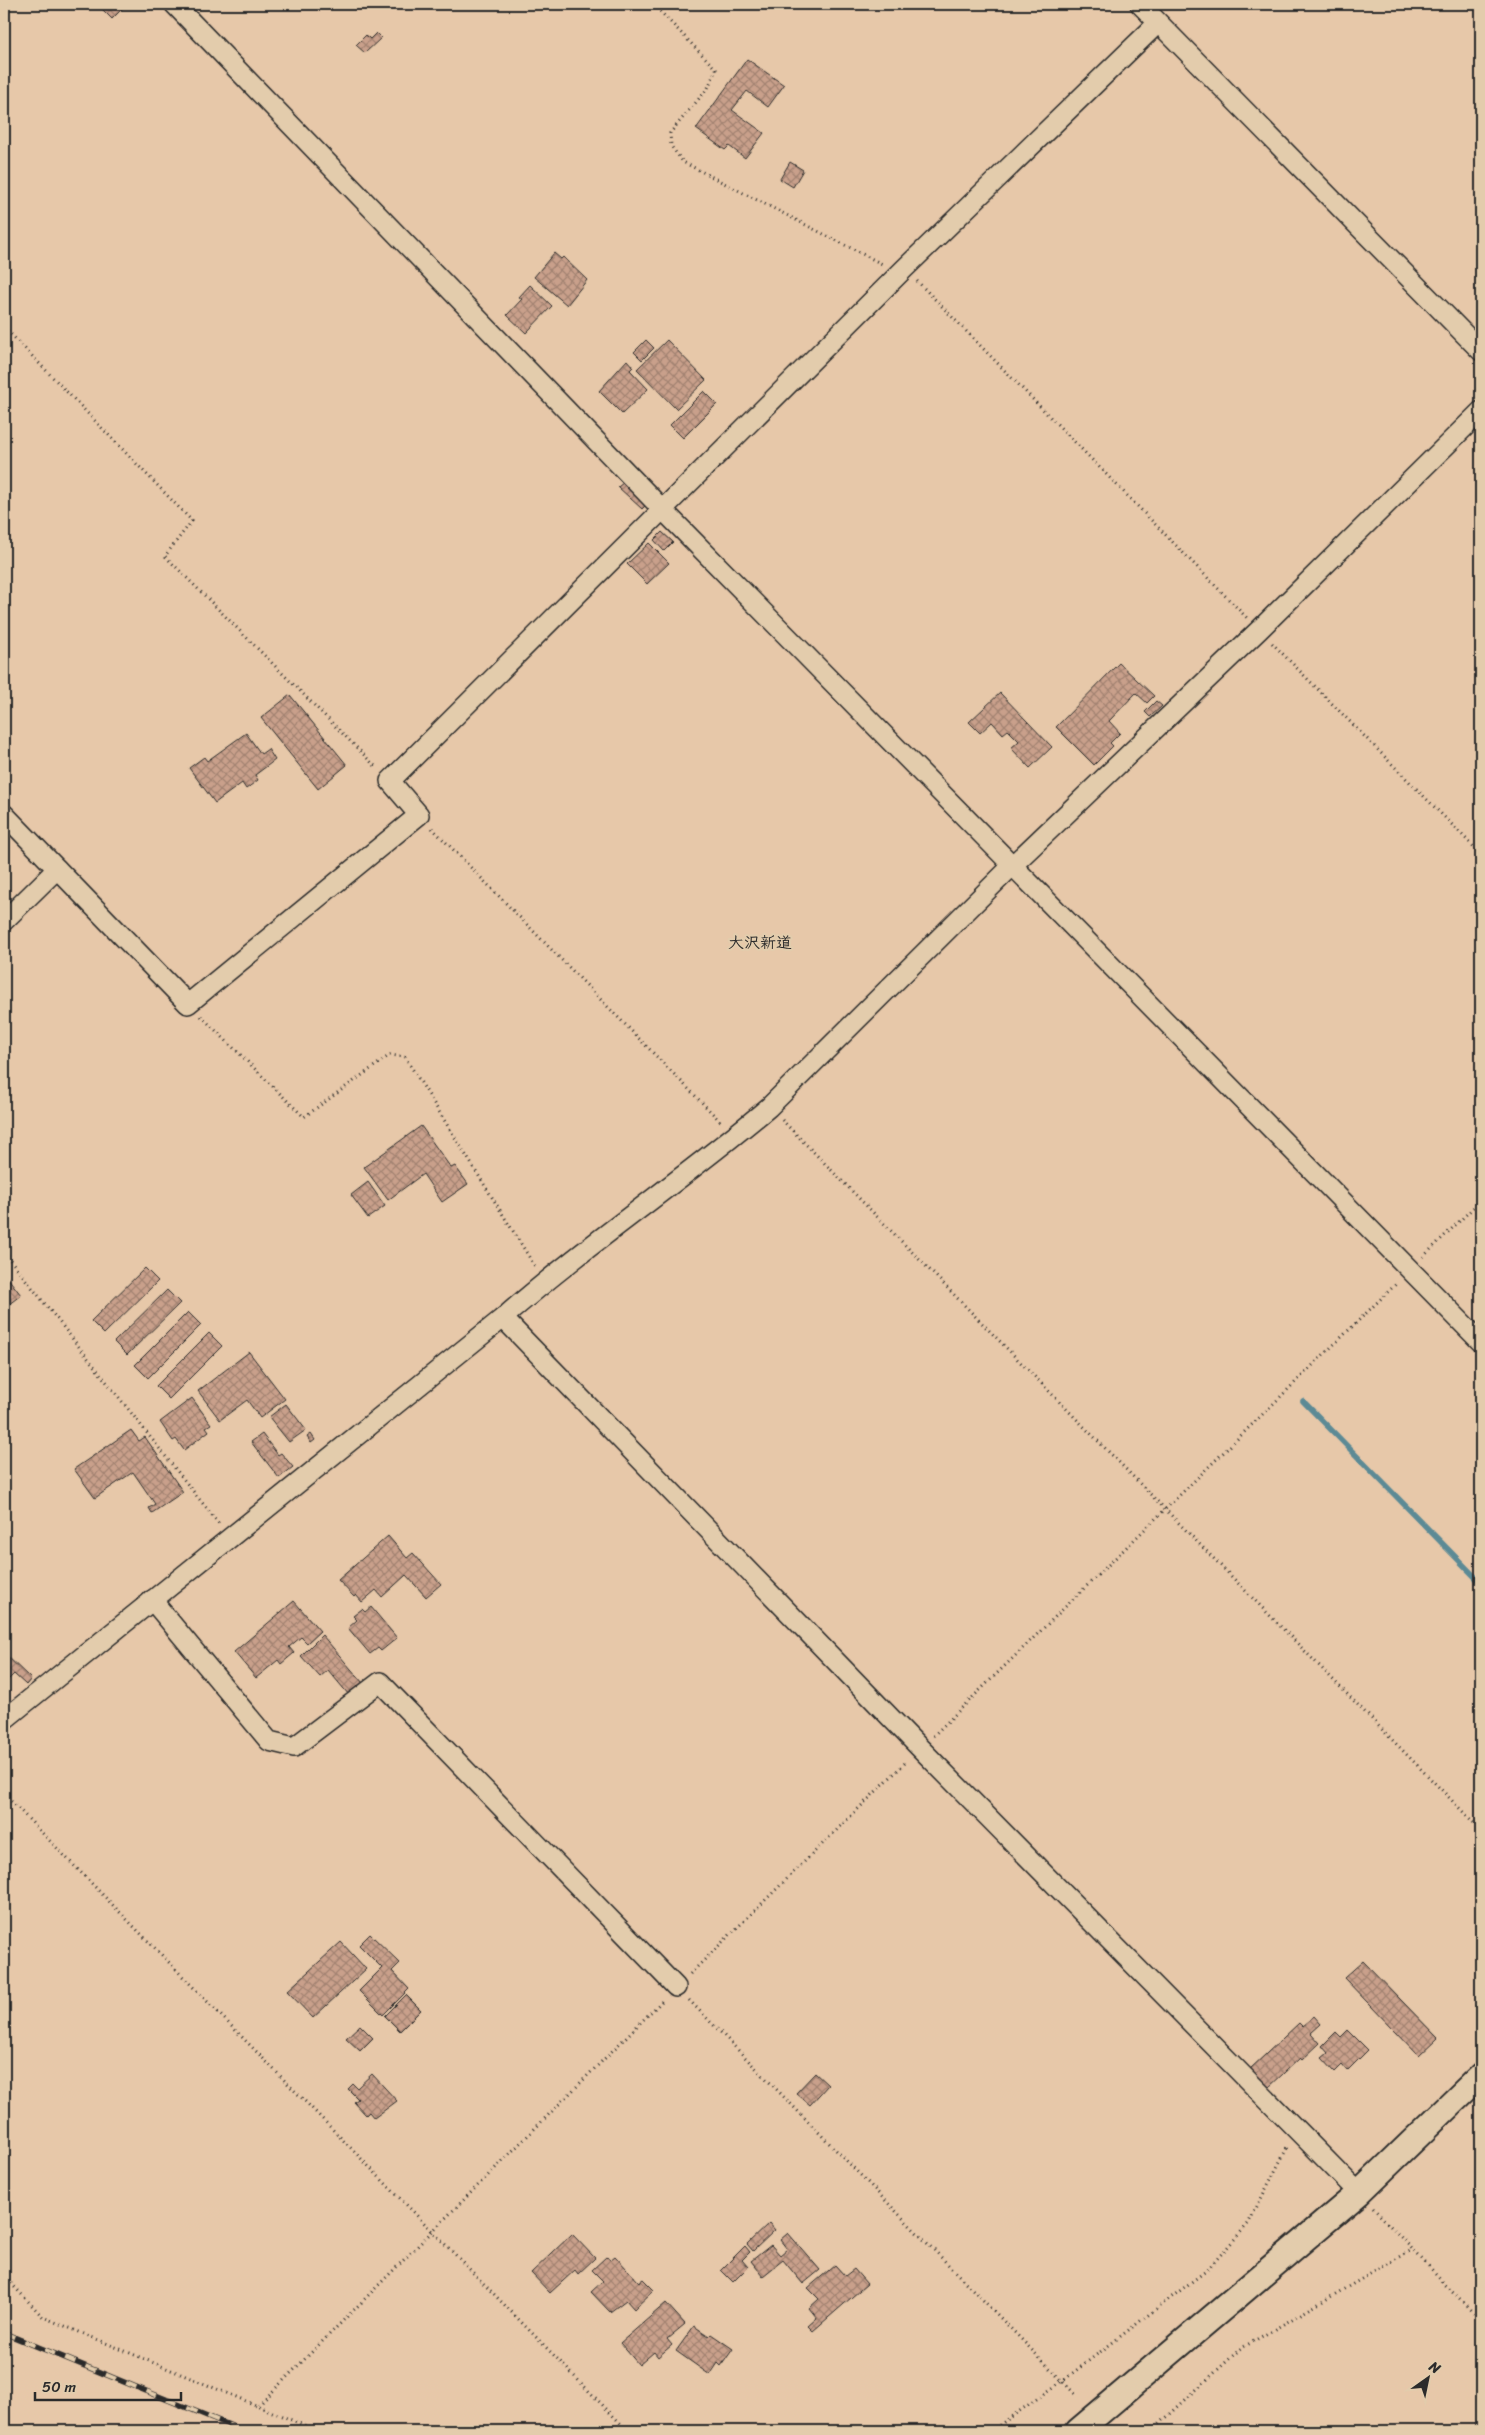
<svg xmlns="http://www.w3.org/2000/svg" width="1485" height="2435" font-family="Sriracha,'Klee One',sans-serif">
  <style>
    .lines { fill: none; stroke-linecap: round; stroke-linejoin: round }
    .stream { stroke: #5c8a95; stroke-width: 5.5 }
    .building { fill: url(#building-cross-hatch); stroke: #2b2b2b }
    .minor-casing { stroke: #2b2b2b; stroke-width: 22 }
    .tertiary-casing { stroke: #2b2b2b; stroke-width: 28 }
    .path { stroke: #2b2b2b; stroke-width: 3; stroke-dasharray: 1 4; stroke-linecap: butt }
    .minor { stroke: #e3ccac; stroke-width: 19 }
    .tertiary { stroke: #e3ccac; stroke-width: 24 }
    .rail-casing { stroke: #2b2b2b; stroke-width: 5.5 }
    .rail { stroke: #e3ccac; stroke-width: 4; stroke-dasharray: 11; stroke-linecap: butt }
    .labels { text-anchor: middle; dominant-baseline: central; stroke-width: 4.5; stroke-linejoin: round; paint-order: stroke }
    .quarter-label { font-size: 16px; font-weight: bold; fill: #2b2b2b; stroke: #e3ccac }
  </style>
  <defs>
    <pattern id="building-cross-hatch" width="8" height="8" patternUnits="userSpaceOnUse" patternTransform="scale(1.25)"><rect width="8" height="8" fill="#c9a08b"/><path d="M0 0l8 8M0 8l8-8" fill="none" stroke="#a38372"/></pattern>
  </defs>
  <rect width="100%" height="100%" fill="#e7c8a9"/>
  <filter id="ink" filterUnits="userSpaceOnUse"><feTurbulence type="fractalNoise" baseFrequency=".02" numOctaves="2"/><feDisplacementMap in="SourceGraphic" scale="10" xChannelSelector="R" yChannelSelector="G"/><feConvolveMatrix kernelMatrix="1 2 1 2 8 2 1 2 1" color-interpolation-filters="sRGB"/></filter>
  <g filter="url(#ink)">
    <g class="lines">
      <polyline class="stream" points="1303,1401 1481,1583"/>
    </g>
    <g class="building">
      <polygon points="97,4 127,4 112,19"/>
      <polygon points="921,4 934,4 928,10"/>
      <polygon points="376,33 381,38 365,53 356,45 366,35 370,39"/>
      <polygon points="747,59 784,85 768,107 747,91 732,110 764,133 745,158 729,146 725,150 696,129"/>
      <polygon points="790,162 803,170 793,187 780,179"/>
      <polygon points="554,253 561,259 563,257 587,280 567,305 534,277"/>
      <polygon points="530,285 552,306 526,333 507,315 522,299 519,297"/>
      <polygon points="646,340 654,348 642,360 634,352"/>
      <polygon points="667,340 706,380 676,409 637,369"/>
      <polygon points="627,360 633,367 630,370 648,389 622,414 599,391"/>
      <polygon points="704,391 717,404 683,438 670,425"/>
      <polygon points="624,482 646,505 642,509 618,487"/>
      <polygon points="662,532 673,542 664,551 654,540"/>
      <polygon points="649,543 669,563 647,584 627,564"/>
      <polygon points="1119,663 1154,696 1147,703 1136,693 1109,721 1120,733 1110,743 1113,746 1094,765 1056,727"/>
      <polygon points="1000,693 1052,747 1030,768 1011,748 1019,741 1008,730 1003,734 992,722 980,733 969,722"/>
      <polygon points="290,695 347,765 318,789 261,718"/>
      <polygon points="1156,701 1162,706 1150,717 1145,712"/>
      <polygon points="246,733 261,754 268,749 275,760 255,775 258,780 246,789 242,783 215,803 189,768 204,757 207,761"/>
      <polygon points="421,1126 451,1168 455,1166 468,1184 442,1202 423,1174 388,1200 364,1167"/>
      <polygon points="368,1182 385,1206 368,1218 351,1195"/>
      <polygon points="145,1268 158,1281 104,1334 91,1321"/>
      <polygon points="4,1273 21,1295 8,1305 4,1300"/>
      <polygon points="167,1290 180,1303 127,1355 114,1342"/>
      <polygon points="188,1312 201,1325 148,1378 135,1365"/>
      <polygon points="209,1333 222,1346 169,1399 156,1386"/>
      <polygon points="249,1352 285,1399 260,1418 247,1400 220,1420 198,1391"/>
      <polygon points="192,1398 211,1424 206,1427 209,1431 184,1450 176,1439 173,1441 160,1422"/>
      <polygon points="286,1404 306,1430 289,1442 269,1417"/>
      <polygon points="131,1430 139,1441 145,1437 183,1492 152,1513 149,1508 155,1504 133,1472 95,1498 74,1469"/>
      <polygon points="262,1434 278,1455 281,1453 293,1467 279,1478 251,1442"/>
      <polygon points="311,1434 315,1440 311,1443 307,1437"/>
      <polygon points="388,1536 407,1558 413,1553 441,1584 426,1597 406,1575 382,1597 376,1590 362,1602 356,1595 354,1597 338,1580"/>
      <polygon points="294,1601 320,1631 307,1643 301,1637 289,1647 294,1653 281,1664 278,1660 256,1678 234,1652"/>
      <polygon points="371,1607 397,1638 381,1651 378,1648 370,1654 348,1628 357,1620 353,1616 362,1609 365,1612"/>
      <polygon points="322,1635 363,1683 349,1695 328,1670 320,1677 301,1656"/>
      <polygon points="4,1653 31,1679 26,1685 14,1674 4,1684"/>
      <polygon points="370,1934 400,1963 392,1971 409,1989 383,2015 359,1991 382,1968 359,1945"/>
      <polygon points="341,1942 366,1969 313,2018 287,1991"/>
      <polygon points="1363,1961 1438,2038 1419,2056 1344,1978"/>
      <polygon points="406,1995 421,2010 400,2031 385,2016"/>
      <polygon points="1314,2016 1321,2024 1311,2033 1320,2043 1302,2060 1300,2058 1268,2088 1250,2069 1299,2023 1302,2026"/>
      <polygon points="360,2025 373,2038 360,2051 346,2038"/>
      <polygon points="1348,2030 1368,2050 1347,2071 1342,2065 1335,2072 1322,2058 1328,2053 1322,2046 1336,2032 1341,2037"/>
      <polygon points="815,2073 828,2085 810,2105 796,2093"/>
      <polygon points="372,2074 397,2101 374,2118 369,2112 366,2115 354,2102 358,2099 348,2089 353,2084 357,2088"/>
      <polygon points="769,2223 775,2230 753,2251 747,2244"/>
      <polygon points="788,2233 820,2270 803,2284 783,2260 763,2276 751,2261 771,2245 780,2255 787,2249 780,2240"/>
      <polygon points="572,2234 595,2258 578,2274 575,2270 550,2293 531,2273"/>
      <polygon points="745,2246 750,2252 742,2260 748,2267 733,2282 721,2270"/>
      <polygon points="607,2256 610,2260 615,2256 639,2282 643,2279 654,2290 634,2309 626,2300 610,2312 591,2292 603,2281 592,2270"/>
      <polygon points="835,2265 845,2276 854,2269 867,2284 813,2331 808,2326 817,2318 809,2308 819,2299 808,2288"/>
      <polygon points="666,2303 685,2324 667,2339 672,2345 658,2357 654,2352 639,2365 620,2343"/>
      <polygon points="694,2326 709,2336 711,2334 733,2349 721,2366 718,2363 710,2375 676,2351"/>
    </g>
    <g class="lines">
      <defs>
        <g id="minor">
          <polyline points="174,4 663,510 1481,1342"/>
          <polyline points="1140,4 1481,351"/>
          <polyline points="4,814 188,1004 419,815 390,781 904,269 1158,23"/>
          <polyline points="4,921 57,869"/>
          <polyline points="503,1318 920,1748 1359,2193"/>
          <polyline points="152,1600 269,1741 294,1747 380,1682 676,1987"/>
          <path d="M4,1720L503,1318C588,1243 683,1180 769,1107L1014,864L1259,630L1481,411"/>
        </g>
        <polyline id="tertiary" points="1078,2431 1359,2193 1481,2075"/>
      </defs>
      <use href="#minor" class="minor-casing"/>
      <use href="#tertiary" class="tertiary-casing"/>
      <g class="path">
        <polyline points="653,4 716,69 708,88 670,133 671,146 683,162 884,265"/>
        <polyline points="917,281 1247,618"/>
        <polyline points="4,327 192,521 165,556 377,768"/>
        <polyline points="1272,643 1481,854"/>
        <polyline points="432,828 722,1123"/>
        <polyline points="201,1016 304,1117 390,1055 405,1057 536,1268"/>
        <polyline points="782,1120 1481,1830"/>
        <polyline points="4,1252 219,1524"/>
        <polyline points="1423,1257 1481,1200"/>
        <polyline points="933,1736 1397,1283"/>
        <polyline points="4,1794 628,2431"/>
        <polyline points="690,1974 907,1761"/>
        <polyline points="689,2000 1075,2394"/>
        <polyline points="1373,2208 1481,2321"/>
        <polyline points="4,2276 43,2317 258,2406 664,1999"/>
        <polyline points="258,2406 318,2431"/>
        <polyline points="991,2431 1061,2382 1207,2270 1248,2224 1288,2146"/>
        <polyline points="1152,2431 1240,2349 1412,2250"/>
      </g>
      <use href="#minor" class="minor"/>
      <use href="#tertiary" class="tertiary"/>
      <defs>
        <polyline id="rail" points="4,2333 244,2431"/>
      </defs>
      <use href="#rail" class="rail-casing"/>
      <use href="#rail" class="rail"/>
    </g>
  </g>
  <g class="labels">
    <g class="quarter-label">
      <text x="760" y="942">大沢新道</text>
    </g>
  </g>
  <rect width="1485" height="2435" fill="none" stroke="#e3ccac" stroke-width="20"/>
  <rect x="10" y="10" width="1465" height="2415" fill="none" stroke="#2b2b2b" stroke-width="2" filter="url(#ink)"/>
  <g transform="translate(1428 2378) rotate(33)" stroke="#e3ccac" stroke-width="4" paint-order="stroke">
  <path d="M0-4L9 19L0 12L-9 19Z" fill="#2b2b2b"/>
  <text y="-8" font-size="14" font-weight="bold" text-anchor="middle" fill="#2b2b2b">N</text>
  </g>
  <path d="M35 2392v8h146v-8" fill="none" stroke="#2b2b2b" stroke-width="2.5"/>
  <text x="42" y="2392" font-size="15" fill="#2b2b2b" stroke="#e3ccac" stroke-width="4" paint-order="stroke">50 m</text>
</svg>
